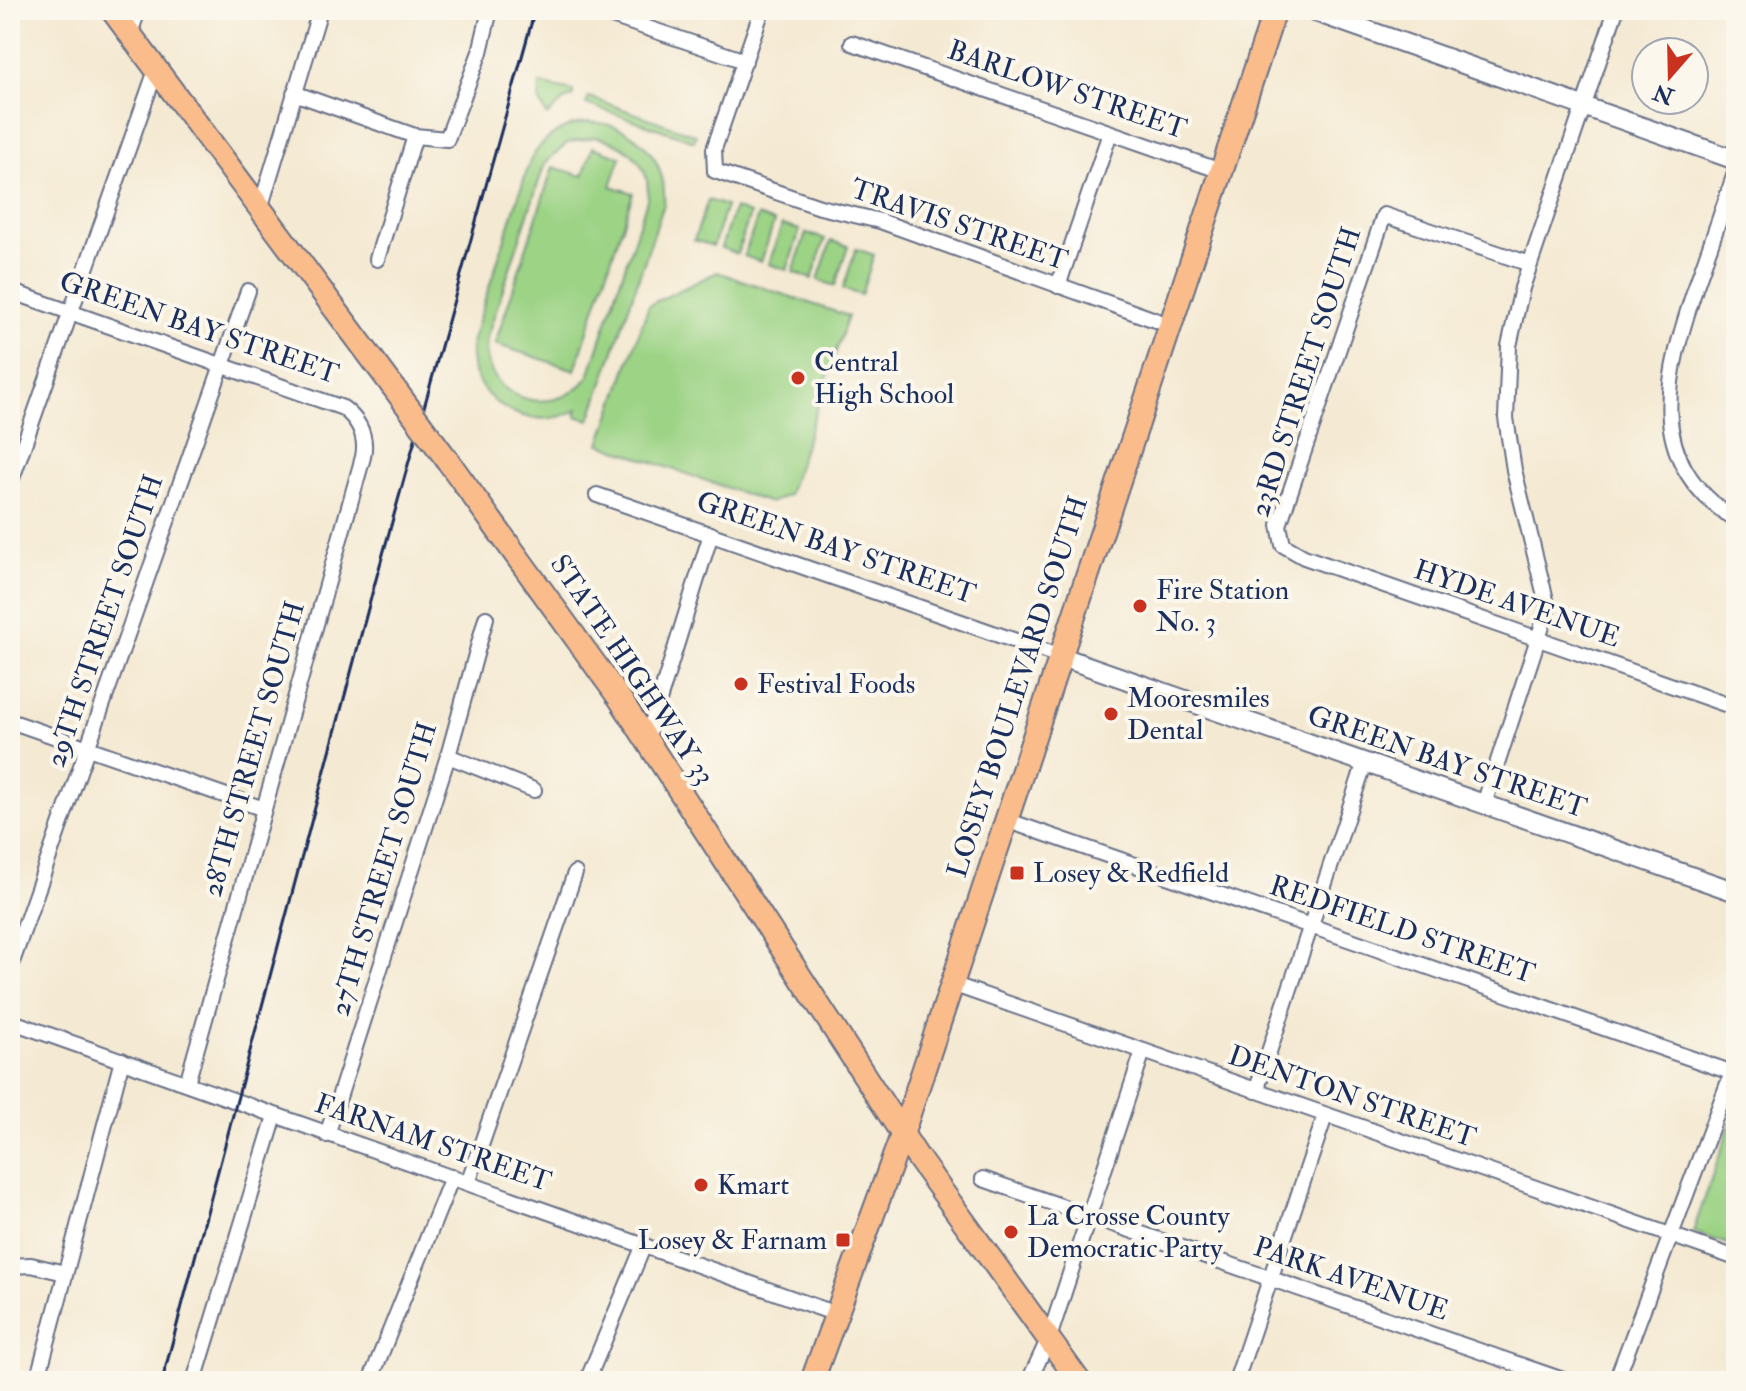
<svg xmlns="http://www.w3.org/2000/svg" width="1746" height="1391" font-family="'IM FELL Double Pica',serif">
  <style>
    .green { fill: #9cd385; stroke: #5c8172; stroke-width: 2; fill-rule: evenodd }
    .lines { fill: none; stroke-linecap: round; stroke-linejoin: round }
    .minor-casing { stroke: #677087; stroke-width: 18 }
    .tertiary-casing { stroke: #677087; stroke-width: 22 }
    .primary-casing { stroke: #677087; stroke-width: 26 }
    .minor { stroke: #fff; stroke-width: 14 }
    .tertiary { stroke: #fff; stroke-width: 18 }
    .primary { stroke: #fabc8b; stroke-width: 22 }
    .rail { stroke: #1b2f5e; stroke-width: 3 }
    .primary-bridge-casing { stroke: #677087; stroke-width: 26; stroke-linecap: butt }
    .primary-bridge { stroke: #fabc8b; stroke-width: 22 }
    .poi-dot { fill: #c8321e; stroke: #fbf7ec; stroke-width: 3 }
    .labels { text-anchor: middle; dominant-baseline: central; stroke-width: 8; stroke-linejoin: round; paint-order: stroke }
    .street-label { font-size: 28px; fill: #1b2f5e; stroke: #fbf7ec }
    .poi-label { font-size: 28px; fill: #1b2f5e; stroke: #fbf7ec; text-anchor: start }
  </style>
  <rect width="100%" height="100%" fill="#fbf7ec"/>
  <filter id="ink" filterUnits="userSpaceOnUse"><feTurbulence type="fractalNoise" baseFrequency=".0125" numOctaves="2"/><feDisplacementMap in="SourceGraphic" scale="16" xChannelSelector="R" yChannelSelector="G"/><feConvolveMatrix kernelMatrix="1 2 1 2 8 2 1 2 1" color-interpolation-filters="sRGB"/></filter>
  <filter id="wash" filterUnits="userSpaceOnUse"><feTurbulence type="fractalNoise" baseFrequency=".006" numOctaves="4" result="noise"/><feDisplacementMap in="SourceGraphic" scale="32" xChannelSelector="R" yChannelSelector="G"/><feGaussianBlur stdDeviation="1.8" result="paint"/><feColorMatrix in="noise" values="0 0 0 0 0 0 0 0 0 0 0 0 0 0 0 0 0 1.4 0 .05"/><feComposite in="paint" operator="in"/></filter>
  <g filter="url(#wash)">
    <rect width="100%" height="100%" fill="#f4e9d2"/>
    <g class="green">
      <polygon points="540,84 573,91 573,97 566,99 547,116 539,100"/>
      <polygon points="589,97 696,135 694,141 586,104"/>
      <path d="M589,122C636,124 667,158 664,204L590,420L576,416L578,409C530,438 461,398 472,340L530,161C543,137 562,125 589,122ZM595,137C627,142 653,166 647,200L589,376C553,425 473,396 488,334L545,163L567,143Z"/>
      <polygon points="593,147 621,157 611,186 633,193 575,370 495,344 553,167 583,176"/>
      <polygon points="708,200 726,206 713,246 694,240"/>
      <polygon points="734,208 750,214 737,254 721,248"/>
      <polygon points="758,216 774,222 761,262 744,256"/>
      <polygon points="782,225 800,230 787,270 769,264"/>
      <polygon points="806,233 825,239 812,279 793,272"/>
      <polygon points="831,241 848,246 835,286 818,280"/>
      <polygon points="856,249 874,255 861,295 843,289"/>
      <polygon points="717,272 848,316 788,495 770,503 600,444 649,305"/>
      <polygon points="1736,1108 1736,1247 1693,1232"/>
    </g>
  </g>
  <g filter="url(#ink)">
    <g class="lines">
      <defs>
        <g id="minor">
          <polyline points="594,10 745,61"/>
          <polyline points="762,10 714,149 715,171 820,207 880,221 1169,325"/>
          <polyline points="130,34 138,10"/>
          <polyline points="852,43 1221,171"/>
          <polyline points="294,93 415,136 447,139 480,52 490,10"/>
          <path d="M1736,170C1723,209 1710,247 1696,286C1667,374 1641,460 1736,520"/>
          <polyline points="260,209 320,10"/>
          <polyline points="377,259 415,136"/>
          <polyline points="1530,264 1384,215 1279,525 1283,545 1304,557 1736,708"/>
          <polyline points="1058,286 1110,133"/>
          <path d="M10,291L343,408C360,421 367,437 363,457L187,1083"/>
          <polyline points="10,484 156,70"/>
          <polyline points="597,495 1059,656"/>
          <polyline points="10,721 264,809"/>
          <polyline points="647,739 711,534"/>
          <polyline points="448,756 534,790"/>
          <polyline points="1484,804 1548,608 1514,470 1506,418 1509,346 1522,288 1616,10"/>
          <polyline points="1006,820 1736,1074"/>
          <polyline points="10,968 248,291"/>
          <polyline points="952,984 1736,1258"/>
          <polyline points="10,1021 839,1315"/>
          <polyline points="1256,1091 1365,762"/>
          <polyline points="327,1135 448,756 486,618"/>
          <polyline points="983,1179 1566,1381"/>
          <polyline points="468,1183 575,873"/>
          <polyline points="10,1266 31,1265 65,1273"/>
          <polyline points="37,1381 122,1060"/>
          <polyline points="194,1381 275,1116"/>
          <polyline points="370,1381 452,1177"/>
          <polyline points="587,1381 644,1245"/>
          <polyline points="1029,1381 1049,1338 1143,1051"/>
          <polyline points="1236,1381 1325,1116"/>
          <polyline points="1616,1381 1736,1062"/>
        </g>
        <g id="tertiary">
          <polyline points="1310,10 1736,160"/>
          <polyline points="1059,656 1736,892"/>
        </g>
        <g id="primary">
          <polyline points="112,10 391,384"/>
          <polyline points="448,461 620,699 918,1158 1079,1381"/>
          <polyline points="812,1381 902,1135 1275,10"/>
        </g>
      </defs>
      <use href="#minor" class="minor-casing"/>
      <use href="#tertiary" class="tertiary-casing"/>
      <use href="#primary" class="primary-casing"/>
      <use href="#minor" class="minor"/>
      <use href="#tertiary" class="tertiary"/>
      <use href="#primary" class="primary"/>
      <polyline class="rail" points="162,1381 373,590 535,10"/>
      <defs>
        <polyline id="primary-bridge" points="391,384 448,461"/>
      </defs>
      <use href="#primary-bridge" class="primary-bridge-casing"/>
      <use href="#primary-bridge" class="primary-bridge"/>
    </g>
  </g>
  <g class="poi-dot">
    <circle cx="798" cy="378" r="8"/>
    <circle cx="1140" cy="606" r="8"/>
    <circle cx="741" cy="684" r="8"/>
    <circle cx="1111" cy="714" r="8"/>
    <rect x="1009" y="865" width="16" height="16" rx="4"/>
    <circle cx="701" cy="1185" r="8"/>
    <circle cx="1011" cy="1232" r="8"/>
    <rect x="835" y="1232" width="16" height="16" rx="4"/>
  </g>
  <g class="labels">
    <g class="street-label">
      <text transform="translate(1067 90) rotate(19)">BARLOW STREET</text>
      <text transform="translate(959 225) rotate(19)">TRAVIS STREET</text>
      <text transform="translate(199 328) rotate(19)">GREEN BAY STREET</text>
      <text transform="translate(1306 372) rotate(-72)">23RD STREET SOUTH</text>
      <text transform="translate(836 548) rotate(19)">GREEN BAY STREET</text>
      <text transform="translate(1517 604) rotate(19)">HYDE AVENUE</text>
      <text transform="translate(105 621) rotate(-71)">29TH STREET SOUTH</text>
      <text transform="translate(632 670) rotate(56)">STATE HIGHWAY 33</text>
      <text transform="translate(1018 687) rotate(-72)">LOSEY BOULEVARD SOUTH</text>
      <text transform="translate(254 749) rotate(-74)">28TH STREET SOUTH</text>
      <text transform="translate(1447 762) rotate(19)">GREEN BAY STREET</text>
      <text transform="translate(384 869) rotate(-73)">27TH STREET SOUTH</text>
      <text transform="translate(1402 930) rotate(19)">REDFIELD STREET</text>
      <text transform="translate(1352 1097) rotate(19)">DENTON STREET</text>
      <text transform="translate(433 1143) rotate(19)">FARNAM STREET</text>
      <text transform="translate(1351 1279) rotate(19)">PARK AVENUE</text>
    </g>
    <g class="poi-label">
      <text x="814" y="362">Central<tspan x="814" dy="32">High School</tspan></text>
      <text x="1156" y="590">Fire Station<tspan x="1156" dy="32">No. 3</tspan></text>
      <text x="757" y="684">Festival Foods</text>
      <text x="1127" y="698">Mooresmiles<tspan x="1127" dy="32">Dental</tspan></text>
      <text x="1033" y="873">Losey &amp; Redfield</text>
      <text x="717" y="1185">Kmart</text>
      <text x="1027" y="1216">La Crosse County<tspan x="1027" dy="32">Democratic Party</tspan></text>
      <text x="827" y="1240" text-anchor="end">Losey &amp; Farnam</text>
    </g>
  </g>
  <rect width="1746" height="1391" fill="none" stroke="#fbf7ec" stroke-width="40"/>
  <g transform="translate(1670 76) rotate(200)"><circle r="38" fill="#fbf7ec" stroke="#a1a7b3" stroke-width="2"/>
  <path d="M0-6L14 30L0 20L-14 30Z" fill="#c8321e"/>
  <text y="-12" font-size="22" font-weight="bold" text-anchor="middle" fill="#1b2f5e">N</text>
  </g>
</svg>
